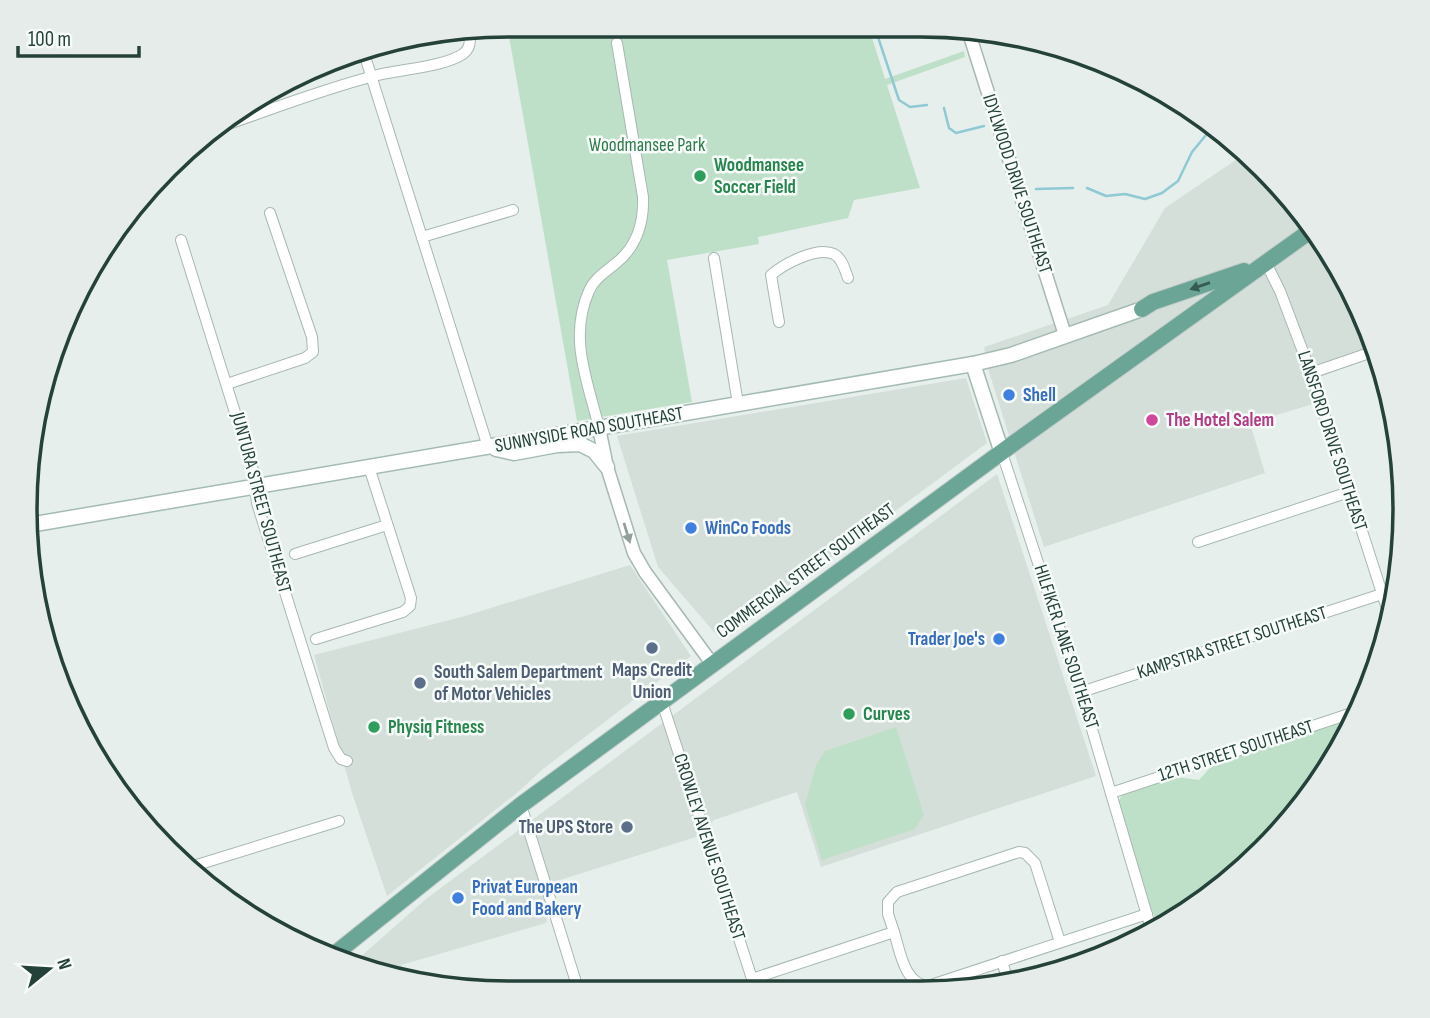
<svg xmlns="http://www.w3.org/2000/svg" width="1430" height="1018" font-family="'Sofia Sans Condensed',sans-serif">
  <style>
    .built { fill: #d4dfda }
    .green { fill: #bfe0c8 }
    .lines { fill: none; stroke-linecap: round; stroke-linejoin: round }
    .stream { stroke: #8ec9d4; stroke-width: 2.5 }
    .minor-casing { stroke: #a8b8b2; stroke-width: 12 }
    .tertiary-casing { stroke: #a8b8b2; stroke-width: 15 }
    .secondary-casing { stroke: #a4bbb3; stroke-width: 17 }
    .primary-casing { stroke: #c2cac8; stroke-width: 18 }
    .minor { stroke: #fff; stroke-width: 10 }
    .tertiary { stroke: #fff; stroke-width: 12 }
    .secondary { stroke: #fff; stroke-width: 14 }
    .primary { stroke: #6aa596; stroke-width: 16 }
    .oneway { fill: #365b51 }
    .oneway2 { fill: #92a09c }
    .leisure-dot { fill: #2e9e5b; stroke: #f7fbf9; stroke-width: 2.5 }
    .shop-dot { fill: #3f7fe0; stroke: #f7fbf9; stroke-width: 2.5 }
    .hotel-dot { fill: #d1479c; stroke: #f7fbf9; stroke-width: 2.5 }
    .service-dot { fill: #5c6f8a; stroke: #f7fbf9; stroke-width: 2.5 }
    .labels { text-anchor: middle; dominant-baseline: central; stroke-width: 5; stroke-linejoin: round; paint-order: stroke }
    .park-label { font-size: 19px; fill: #2d7a4b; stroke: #f7fbf9 }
    .leisure-label { font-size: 19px; font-weight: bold; fill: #27864d; stroke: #f7fbf9; text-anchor: start }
    .street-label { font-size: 19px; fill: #24423a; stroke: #f7fbf9 }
    .shop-label { font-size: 19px; font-weight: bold; fill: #366cbe; stroke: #f7fbf9; text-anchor: start }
    .hotel-label { font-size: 19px; font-weight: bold; fill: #b23c85; stroke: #f7fbf9; text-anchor: start }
    .service-label { font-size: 19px; font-weight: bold; fill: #4e5e75; stroke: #f7fbf9 }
    .rim { fill: none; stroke: #24423a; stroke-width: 3.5 }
  </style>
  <rect width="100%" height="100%" fill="#e6efeb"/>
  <g class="built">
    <polygon points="1243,155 1286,190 1341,267 1380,355 1320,377 1326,400 1250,423 1265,473 1044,547 989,372 984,347 1108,305 1165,208"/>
    <polygon points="966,378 987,443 721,640 658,567 617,436"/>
    <polygon points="997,474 1096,776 821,867 797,792 714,820 699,836 557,881 546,923 401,965 402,980 384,977 351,965 426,899"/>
    <polygon points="630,565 691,656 543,769 518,792 387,896 352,793 314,655 465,616"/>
  </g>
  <g class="green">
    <polygon points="507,25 870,31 885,79 964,51 965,57 887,85 920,188 854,200 848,218 758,237 759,244 667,260 692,402 577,421"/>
    <path d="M1363,704C1341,761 1287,832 1241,873C1218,893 1186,910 1160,927L1149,905L1118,802L1122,795L1177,777L1199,780L1228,748Z"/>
    <polygon points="896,727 924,815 915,829 822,860 805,805 816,765 825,751"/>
  </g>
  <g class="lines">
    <g class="stream">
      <polyline points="876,31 899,100 910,107 927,105"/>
      <polyline points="944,108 949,128 956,133 984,126"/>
      <polyline points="1087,188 1106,196 1125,194 1145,199 1162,193 1178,181 1192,152 1211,129"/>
      <polyline points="1036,189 1073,188"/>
    </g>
    <defs>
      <g id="minor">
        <polyline points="363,50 488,447"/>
        <path d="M214,129C267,111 320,90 374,76C399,69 441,68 463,54C471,48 471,39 468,30"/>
        <polyline points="422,237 513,210"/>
        <polyline points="181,240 253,470 257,503 334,748 341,759 347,761"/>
        <polyline points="714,258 738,404"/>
        <polyline points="1266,263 1280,291 1311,373 1391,621"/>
        <path d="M779,322L771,275C784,264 817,246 834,254C842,258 845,270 848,278"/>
        <polyline points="1311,373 1378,350"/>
        <polyline points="227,384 305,358 313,352 312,337 270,213"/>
        <path d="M599,428C588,382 568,338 589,291C594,279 605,272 615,264C636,248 644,223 643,197L617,43"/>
        <polyline points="1002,453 1086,709 1152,932"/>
        <polyline points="1198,542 1349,492"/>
        <polyline points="295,554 387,525"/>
        <polyline points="44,628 69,707"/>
        <polyline points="316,639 403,612 410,606 411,598 369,467"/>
        <polyline points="1081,692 1382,594"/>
        <polyline points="662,702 756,991"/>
        <polyline points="1111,793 1361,710"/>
        <polyline points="521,805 579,992"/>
        <polyline points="187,868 339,821"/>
        <polyline points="894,932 888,914 888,902 897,892 1019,852 1025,853 1035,863 1060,942"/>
        <polyline points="1002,961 1008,982"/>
        <path d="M752,979L894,932C900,951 904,984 928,986L1147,914"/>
      </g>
      <g id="tertiary">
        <polyline points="969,33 1065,335"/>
        <polyline points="599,428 607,467 634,553 645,572 713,665"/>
      </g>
      <g id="secondary">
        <polyline points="973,364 1002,453"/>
        <polyline points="496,449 514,453 557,445 580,444 594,451 607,467"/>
        <polyline points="29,525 973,364 1011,355 1142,309"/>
      </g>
      <g id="primary">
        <polyline points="1142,309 1153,302 1244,271"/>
        <polyline points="331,957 521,805 1010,446 1313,229"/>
      </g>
    </defs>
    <use href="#minor" class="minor-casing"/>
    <use href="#tertiary" class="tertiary-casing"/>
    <use href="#secondary" class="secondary-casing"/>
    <use href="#primary" class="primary-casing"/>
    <use href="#minor" class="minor"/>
    <use href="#tertiary" class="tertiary"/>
    <use href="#secondary" class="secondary"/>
    <use href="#primary" class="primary"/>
  </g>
  <defs><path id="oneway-solid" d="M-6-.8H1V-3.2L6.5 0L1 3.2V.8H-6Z" transform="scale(1.75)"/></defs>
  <use class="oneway" href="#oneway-solid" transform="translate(1200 286) rotate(161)"/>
  <use class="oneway2" href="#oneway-solid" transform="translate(627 533) rotate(73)"/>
  <g class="leisure-dot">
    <circle cx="700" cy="176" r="7"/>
    <circle cx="849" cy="714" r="7"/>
    <circle cx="374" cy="727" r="7"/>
  </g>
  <g class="shop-dot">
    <circle cx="1009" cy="395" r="7"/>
    <circle cx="691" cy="528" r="7"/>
    <circle cx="999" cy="639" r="7"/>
    <circle cx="458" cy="898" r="7"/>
  </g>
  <circle class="hotel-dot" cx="1152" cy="420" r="7"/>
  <g class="service-dot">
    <circle cx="652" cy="648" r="7"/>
    <circle cx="420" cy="683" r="7"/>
    <circle cx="627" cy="827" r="7"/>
  </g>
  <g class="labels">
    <g class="park-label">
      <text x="647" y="145">Woodmansee Park</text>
    </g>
    <g class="leisure-label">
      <text x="714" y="165">Woodmansee<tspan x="714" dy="22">Soccer Field</tspan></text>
      <text x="863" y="714">Curves</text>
      <text x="388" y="727">Physiq Fitness</text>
    </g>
    <g class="street-label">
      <text transform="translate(1017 184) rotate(72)">IDYLWOOD DRIVE SOUTHEAST</text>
      <text transform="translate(589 430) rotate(-10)">SUNNYSIDE ROAD SOUTHEAST</text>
      <text transform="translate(1332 441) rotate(72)">LANSFORD DRIVE SOUTHEAST</text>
      <text transform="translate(261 503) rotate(75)">JUNTURA STREET SOUTHEAST</text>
      <text transform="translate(806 571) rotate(-36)">COMMERCIAL STREET SOUTHEAST</text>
      <text transform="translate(1232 643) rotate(-18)">KAMPSTRA STREET SOUTHEAST</text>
      <text transform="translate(1066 647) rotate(72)">HILFIKER LANE SOUTHEAST</text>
      <text transform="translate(1236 751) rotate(-18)">12TH STREET SOUTHEAST</text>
      <text transform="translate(709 847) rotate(72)">CROWLEY AVENUE SOUTHEAST</text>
    </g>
    <g class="shop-label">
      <text x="1023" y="395">Shell</text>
      <text x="705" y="528">WinCo Foods</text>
      <text x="985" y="639" text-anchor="end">Trader Joe's</text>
      <text x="472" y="887">Privat European<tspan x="472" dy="22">Food and Bakery</tspan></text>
    </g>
    <g class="hotel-label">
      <text x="1166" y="420">The Hotel Salem</text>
    </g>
    <g class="service-label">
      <text x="652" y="670">Maps Credit<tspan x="652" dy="22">Union</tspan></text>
      <text x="434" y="672" text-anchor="start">South Salem Department<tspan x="434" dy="22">of Motor Vehicles</tspan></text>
      <text x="613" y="827" text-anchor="end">The UPS Store</text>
    </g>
  </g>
  <path d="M0 0H1430V1018H0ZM509 37H921A472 472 0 0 1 1393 509V509A472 472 0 0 1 921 981H509A472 472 0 0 1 37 509V509A472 472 0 0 1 509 37Z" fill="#e6ecea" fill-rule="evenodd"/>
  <path class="rim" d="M509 37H921A472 472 0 0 1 1393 509V509A472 472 0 0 1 921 981H509A472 472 0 0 1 37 509V509A472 472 0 0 1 509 37Z"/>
  <g transform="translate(49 969) rotate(72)" stroke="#f7fbf9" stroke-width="5" paint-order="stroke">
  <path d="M0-5L12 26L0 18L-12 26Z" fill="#24423a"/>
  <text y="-10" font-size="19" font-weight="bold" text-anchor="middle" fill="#24423a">N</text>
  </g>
  <path d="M18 46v10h121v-10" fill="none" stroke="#24423a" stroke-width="3.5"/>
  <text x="28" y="46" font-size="21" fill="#24423a" stroke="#f7fbf9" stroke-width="5" paint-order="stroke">100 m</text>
</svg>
